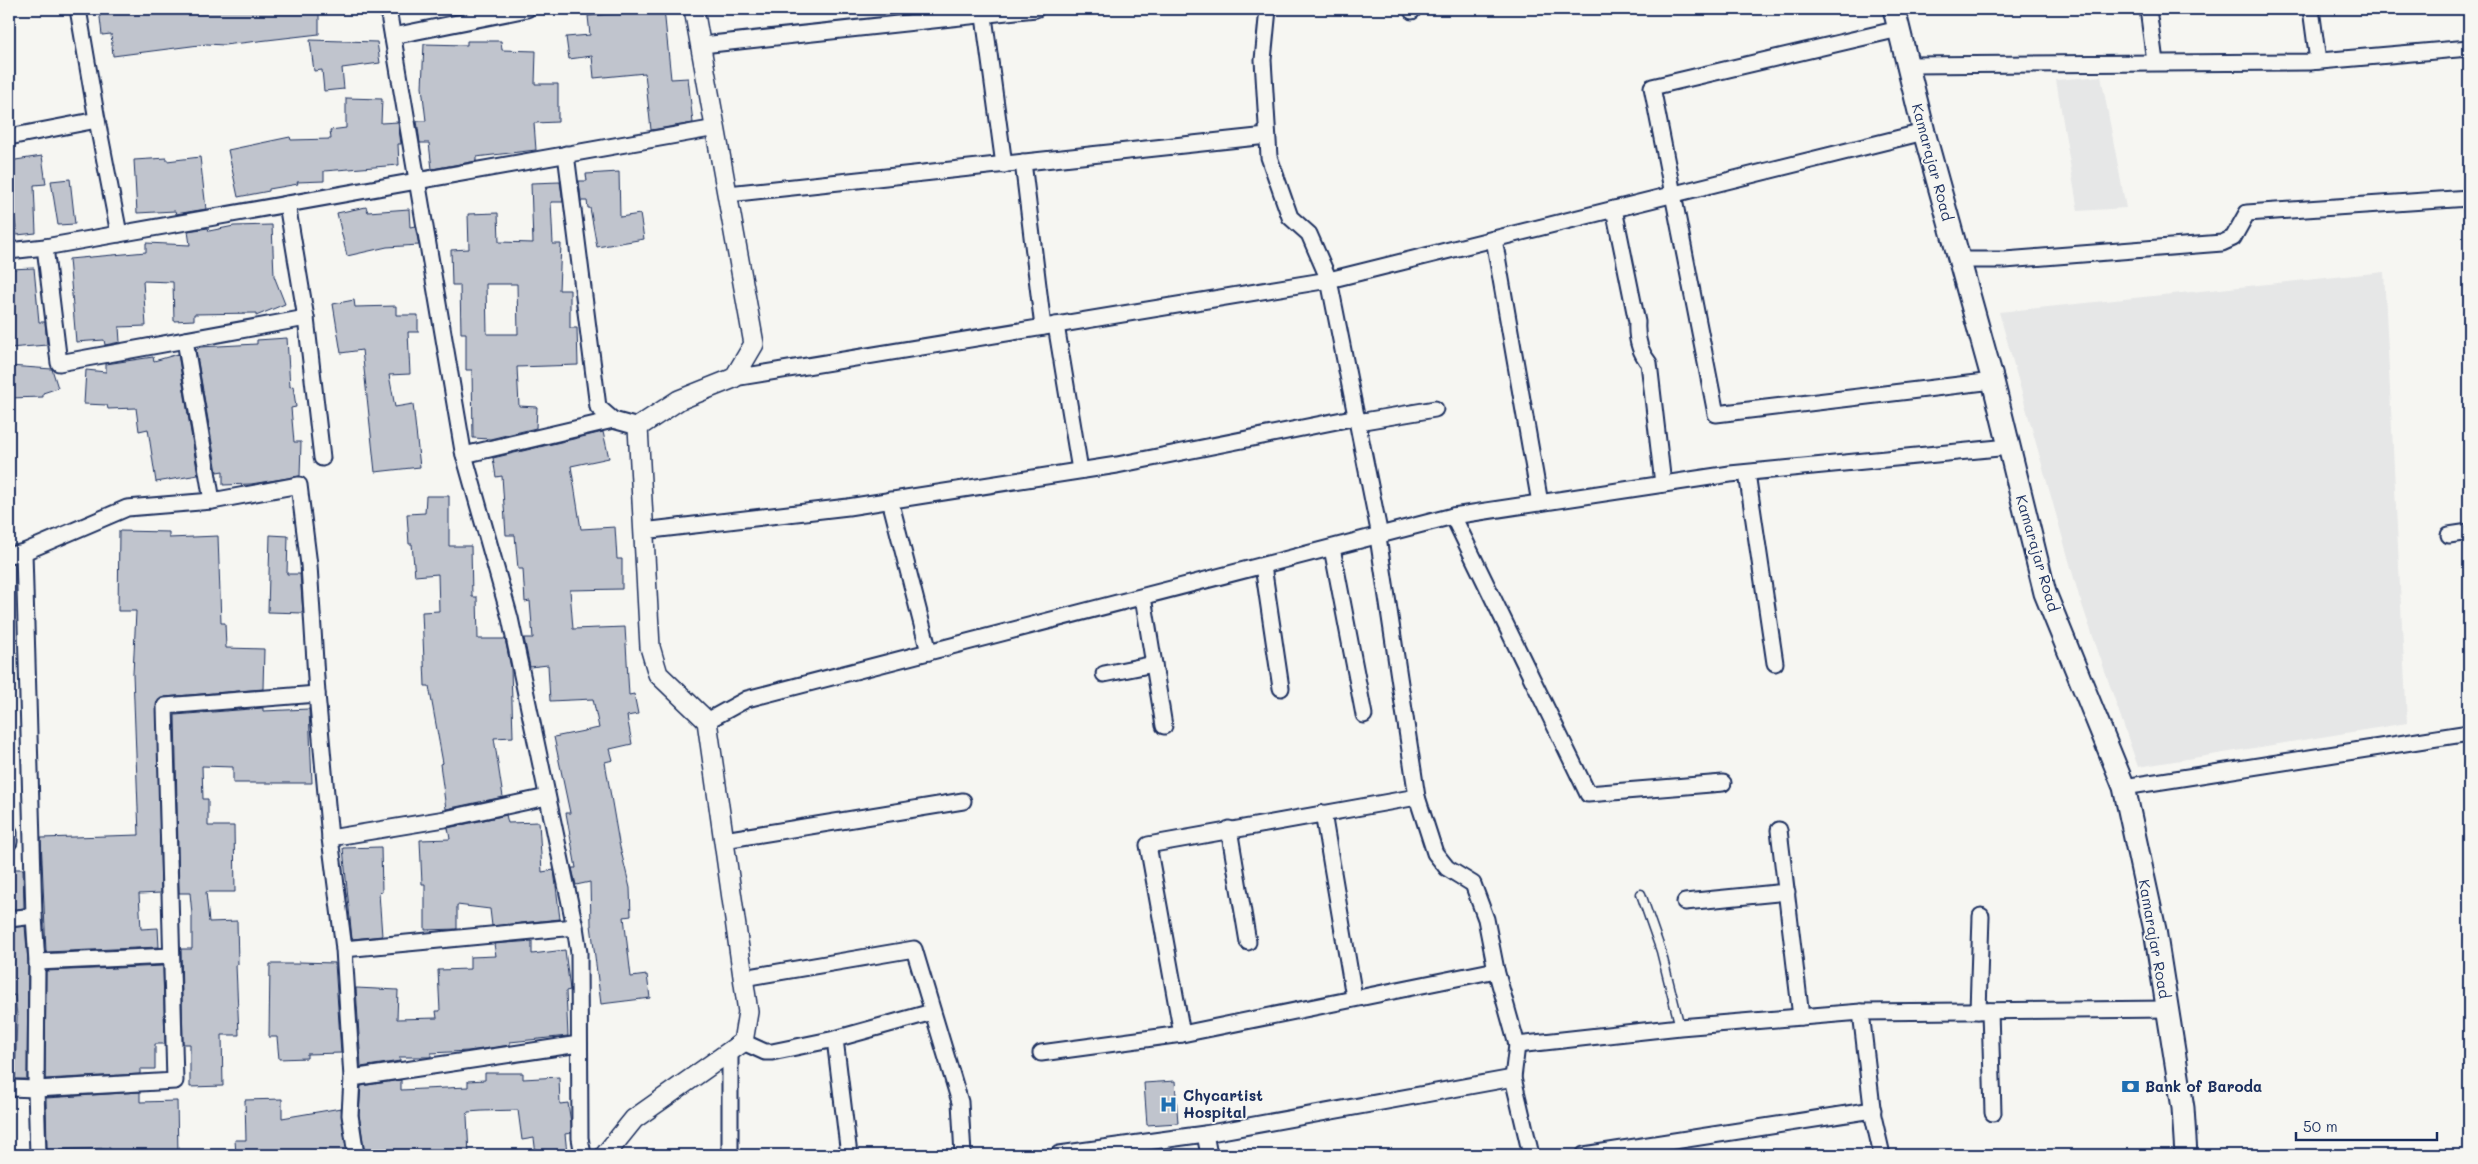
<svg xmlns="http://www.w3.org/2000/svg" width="2478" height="1164" font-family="Mali,sans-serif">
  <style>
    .built { fill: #e6e7e7 }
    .building { fill: #c0c4cd; stroke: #1b2f5e; fill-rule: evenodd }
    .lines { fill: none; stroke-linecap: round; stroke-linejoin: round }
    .service-casing { stroke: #1b2f5e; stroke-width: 11 }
    .minor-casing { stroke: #1b2f5e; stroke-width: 19 }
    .tertiary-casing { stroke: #1b2f5e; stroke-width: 22 }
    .secondary-casing { stroke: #1b2f5e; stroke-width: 25 }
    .service { stroke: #f6f6f2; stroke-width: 8 }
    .minor { stroke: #f6f6f2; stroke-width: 15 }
    .tertiary { stroke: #f6f6f2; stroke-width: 19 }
    .secondary { stroke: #f6f6f2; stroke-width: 21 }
    .labels { text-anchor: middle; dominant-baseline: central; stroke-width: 4; stroke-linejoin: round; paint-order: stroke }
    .street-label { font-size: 15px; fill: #1b2f5e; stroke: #f6f6f2 }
    .poi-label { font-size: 15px; font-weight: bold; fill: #1b2f5e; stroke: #f6f6f2; text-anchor: start }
  </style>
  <rect width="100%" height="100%" fill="#f6f6f2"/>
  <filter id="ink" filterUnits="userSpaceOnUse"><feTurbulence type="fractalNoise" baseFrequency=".02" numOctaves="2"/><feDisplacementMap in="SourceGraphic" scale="10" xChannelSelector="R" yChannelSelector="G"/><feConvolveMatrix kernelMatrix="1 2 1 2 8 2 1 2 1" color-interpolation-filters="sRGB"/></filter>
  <g filter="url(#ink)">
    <g class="built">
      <polygon points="2101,76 2126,208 2078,211 2056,80"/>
      <polygon points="2384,272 2407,723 2138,767 2079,596 1999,312"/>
    </g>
    <g class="building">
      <polygon points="99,9 319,9 319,34 224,45 207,44 113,56 111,34 102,35"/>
      <polygon points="664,9 671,79 688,78 693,123 651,130 645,73 594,78 592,56 569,59 566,37 590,35 588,16"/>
      <polygon points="310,40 377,42 380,63 342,68 344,89 324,91 322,70 314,71"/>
      <polygon points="467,41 501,41 502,50 536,51 535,84 558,84 558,122 534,123 536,150 476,157 476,161 432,169 429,143 420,143 417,121 426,121 422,87 424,44 467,45"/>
      <polygon points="346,98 382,99 381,123 398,122 401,144 398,144 399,165 324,171 324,181 297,182 298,184 269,189 269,191 238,197 228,150 290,137 291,140 331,139 330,130 346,128"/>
      <polygon points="42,156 46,184 34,185 36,233 17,235 14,214 9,215 9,161"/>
      <polygon points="200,157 206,209 176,214 175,211 137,213 134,160 167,158 167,161"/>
      <polygon points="619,172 620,217 640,214 644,239 597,247 590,208 588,208 587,201 581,201 579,181 587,181 586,174"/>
      <polygon points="70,179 75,224 58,225 51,181"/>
      <path d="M560,182L563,202H551L553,244H561L559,290H570V328H577L578,365L517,367L519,406L537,407L536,428L490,439L473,438L472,370H466V333H461L460,285H452L451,250L469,249L468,214L498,213L499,242L533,243L531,183ZM486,284H517L518,334H487Z"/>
      <polygon points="366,207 368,212 409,209 410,227 415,226 419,245 387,247 347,256 337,213"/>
      <polygon points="272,225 274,276 285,304 256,316 256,313 194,314 194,320 174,321 173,282 143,281 146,326 119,327 120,342 105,345 104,340 76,342 69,259 146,252 146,243 190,245 188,231 208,228 209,231 234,226"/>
      <polygon points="34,268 39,322 45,322 47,345 9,348 9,269"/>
      <polygon points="354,300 355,307 396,306 396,315 418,315 418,332 408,332 410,374 389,375 395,407 413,404 420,467 375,472 362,350 341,353 333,304"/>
      <polygon points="287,338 290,387 293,386 296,407 291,408 294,442 301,442 300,476 251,484 223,485 223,471 217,472 196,350 200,347 257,344 257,340"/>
      <polygon points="178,354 198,475 156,482 148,429 139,431 136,408 108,409 107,405 84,404 86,370 106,372 106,364 153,357 154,361"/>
      <polygon points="9,366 52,369 58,388 43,393 43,397 9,398"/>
      <polygon points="603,432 609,458 571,466 581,529 615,527 617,559 622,559 622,589 570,590 573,629 625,627 629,695 634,694 638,714 627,716 632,744 610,749 613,760 605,762 619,843 630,888 631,916 624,917 631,977 647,975 650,998 601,1004 591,925 590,882 576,885 572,868 576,868 566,813 570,813 554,737 599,728 593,699 550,701 548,665 530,667 524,638 533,638 530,601 525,602 523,569 518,569 515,535 506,535 502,476 496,477 493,458"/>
      <polygon points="426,496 449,496 449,546 471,546 472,597 477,597 478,639 505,639 511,668 513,737 494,738 503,797 446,809 440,764 443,763 429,686 425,686 422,612 439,611 438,574 415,576 412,544 409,544 407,514 425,513"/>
      <polygon points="119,531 169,532 169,538 218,536 221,623 225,623 226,648 264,649 263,689 164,697 157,702 161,893 139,894 141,929 158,928 159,947 46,952 41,838 139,835 133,674 136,611 118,611"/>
      <polygon points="270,535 288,536 287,574 300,574 303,613 268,612"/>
      <polygon points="263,708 263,711 309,709 312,783 233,783 233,767 202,766 203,799 208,799 208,826 234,826 235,892 206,892 209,922 237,921 238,964 236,965 239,1035 222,1035 223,1086 190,1087 190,1044 183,1044 181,949 192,949 192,914 190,893 179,893 175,715"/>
      <polygon points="506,815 508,823 539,822 542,872 554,870 560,919 492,926 490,909 457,905 457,929 425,930 425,884 422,884 420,840 450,839 448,828"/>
      <polygon points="381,847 382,892 379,893 382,936 352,939 343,848"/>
      <polygon points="9,869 23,869 24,908 9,910"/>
      <polygon points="25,926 28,962 27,1079 15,1079 17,1016 15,995 9,996 9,928"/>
      <polygon points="532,941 532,954 565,950 570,990 566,991 568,1036 510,1042 510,1045 468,1051 431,1053 431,1057 400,1057 400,1061 361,1067 356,988 398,990 397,1019 437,1018 436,1011 440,1011 438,970 470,969 470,957 496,956 494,944"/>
      <polygon points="299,962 335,963 341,1053 307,1054 307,1058 279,1059 277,1037 269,1037 270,964 299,964"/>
      <polygon points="163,966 165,1044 155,1044 155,1069 140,1069 140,1074 45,1079 46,971"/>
      <polygon points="485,1073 523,1073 523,1079 559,1077 560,1104 568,1103 571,1123 571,1133 565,1134 567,1153 536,1155 534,1138 522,1140 518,1110 482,1111 468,1112 467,1116 469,1155 365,1155 359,1115 361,1086 401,1080 401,1090 468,1087 468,1081 485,1080"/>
      <polygon points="1175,1081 1178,1123 1147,1125 1144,1083"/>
      <polygon points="140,1092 140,1102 177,1101 178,1155 110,1155 110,1148 47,1150 46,1098"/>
      <polygon points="282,1099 282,1118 341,1108 347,1155 236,1155 235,1140 246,1140 245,1100"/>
    </g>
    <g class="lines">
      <defs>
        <polyline id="service" points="1641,894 1661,951 1680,1027"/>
        <g id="minor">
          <polyline points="388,9 463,451 510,618 575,927 579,953 580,1138 583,1155"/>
          <polyline points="983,9 1004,165"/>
          <polyline points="1268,9 1263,60 1269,157 1290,217 1309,234 1329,280 1380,536"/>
          <polyline points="1412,9 1412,11"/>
          <polyline points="2148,9 2155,62"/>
          <polyline points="2311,9 2318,61"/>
          <polyline points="1899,29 1652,87 1716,414 1993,381"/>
          <polyline points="393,36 527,9"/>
          <polyline points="702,45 1036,9"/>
          <polyline points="1908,65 2309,62 2469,48"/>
          <polyline points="97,120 119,234"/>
          <polyline points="9,137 97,120 78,9"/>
          <polyline points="566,154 598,407 613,420 638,427"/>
          <polyline points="1023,162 1043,327"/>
          <polyline points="728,194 1267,136"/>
          <polyline points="287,204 306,318"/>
          <path d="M1614,209L1637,322C1636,337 1639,351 1649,363L1663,484"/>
          <polyline points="1494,239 1540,503"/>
          <polyline points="45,247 59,363 306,318 322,458"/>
          <polyline points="9,251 45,247 716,128"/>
          <polyline points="1959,260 2005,260 2222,243 2233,238 2247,213 2469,198"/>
          <polyline points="1056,325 1080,470"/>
          <polyline points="185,340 212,501 299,485 309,565 317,694"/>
          <polyline points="734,378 1329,280 1924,132"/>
          <polyline points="1358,422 1435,409"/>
          <polyline points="464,455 613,420"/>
          <polyline points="1747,473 1775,663"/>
          <polyline points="890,500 929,652"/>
          <polyline points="212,501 127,508 24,552 34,916 37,962 36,1089 175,1081 165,706 317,694 330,838"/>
          <polyline points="1453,516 1588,794 1723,783"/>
          <polyline points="643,531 848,507 1117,465 1357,417"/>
          <polyline points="2449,535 2469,532"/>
          <polyline points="1378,537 1417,797 1435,853 1447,868 1473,884 1486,919 1496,970"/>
          <polyline points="1332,548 1364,715"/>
          <polyline points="9,555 24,552"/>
          <polyline points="1263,566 1281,688"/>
          <polyline points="1143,597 1164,726"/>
          <polyline points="1104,674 1154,664"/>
          <polyline points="707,721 747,699 1453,516 1730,474 2009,447"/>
          <polyline points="2124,787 2469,733"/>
          <polyline points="1323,813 1354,997"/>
          <polyline points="1229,829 1248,942"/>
          <polyline points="1779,830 1801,1017"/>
          <polyline points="9,832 9,842"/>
          <polyline points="724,840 963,801"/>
          <polyline points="1685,902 1787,892"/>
          <polyline points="9,919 34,916"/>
          <polyline points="344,949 575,927"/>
          <polyline points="37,962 171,956"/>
          <polyline points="743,978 914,949 960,1102 963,1155"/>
          <polyline points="1978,1011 1981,916"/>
          <polyline points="1990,1011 1993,1113"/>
          <polyline points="1182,1034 1148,845 1417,797"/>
          <polyline points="743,1042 765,1052 772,1052 835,1039"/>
          <polyline points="1517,1045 1680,1027 1861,1012"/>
          <polyline points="730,1051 730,1155"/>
          <polyline points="1041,1053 1182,1034 1496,970 1517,1045 1513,1078 1531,1155"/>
          <polyline points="352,1078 344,949 330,838 445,819 547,797"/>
          <polyline points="9,1088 36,1089 38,1155"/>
          <polyline points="1205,1134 1209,1155"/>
          <polyline points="1059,1154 1205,1134 1513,1078"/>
          <polyline points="356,1155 350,1115 352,1078 579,1044"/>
          <polyline points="849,1155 835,1039 932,1012"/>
          <polyline points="1584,1155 1873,1110"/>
          <polyline points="1882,1155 1873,1116 1861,1012 2168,1009"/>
        </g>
        <polyline id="tertiary" points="605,1155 634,1119 743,1042 748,1012 707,721 658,674 650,647 638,427 679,400 734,378 754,344 694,9"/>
        <polyline id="secondary" points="1894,9 1924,132 1993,381 2045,593 2124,787 2155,930 2183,1108 2186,1155"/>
      </defs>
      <use href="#service" class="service-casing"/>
      <use href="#minor" class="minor-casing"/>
      <use href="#tertiary" class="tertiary-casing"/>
      <use href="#secondary" class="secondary-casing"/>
      <use href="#service" class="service"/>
      <use href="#minor" class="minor"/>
      <use href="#tertiary" class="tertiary"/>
      <use href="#secondary" class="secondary"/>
    </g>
  </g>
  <defs>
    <symbol id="bank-bare" viewBox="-9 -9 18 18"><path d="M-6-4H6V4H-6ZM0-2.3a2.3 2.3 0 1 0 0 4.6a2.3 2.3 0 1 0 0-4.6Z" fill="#1f6fb2" stroke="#f6f6f2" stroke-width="2.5" paint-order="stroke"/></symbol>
    <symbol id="hospital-bare" viewBox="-9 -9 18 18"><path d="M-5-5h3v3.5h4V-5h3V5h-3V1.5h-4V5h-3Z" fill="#1f6fb2" stroke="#f6f6f2" stroke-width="2.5" paint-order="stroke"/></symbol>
  </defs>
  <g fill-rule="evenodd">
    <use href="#bank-bare" x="2118" y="1074" width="25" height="25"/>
    <use href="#hospital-bare" x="1156" y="1092" width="25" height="25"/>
  </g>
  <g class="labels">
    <g class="street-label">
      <text transform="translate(1933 162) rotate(75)">Kamarajar Road</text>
      <text transform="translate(2038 553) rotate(74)">Kamarajar Road</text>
      <text transform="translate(2155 939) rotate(80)">Kamarajar Road</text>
    </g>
    <g class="poi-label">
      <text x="2145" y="1086">Bank of Baroda</text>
      <text x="1183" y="1095">Chycartist<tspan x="1183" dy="17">Hospital</tspan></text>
    </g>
  </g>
  <rect width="2478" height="1164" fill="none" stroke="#f6f6f2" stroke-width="30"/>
  <rect x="15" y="15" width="2448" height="1134" fill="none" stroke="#1b2f5e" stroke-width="2" filter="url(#ink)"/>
  <path d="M2296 1132v8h141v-8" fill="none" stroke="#1b2f5e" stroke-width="2.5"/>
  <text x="2303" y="1132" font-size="15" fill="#1b2f5e" stroke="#f6f6f2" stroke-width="4" paint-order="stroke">50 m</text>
</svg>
